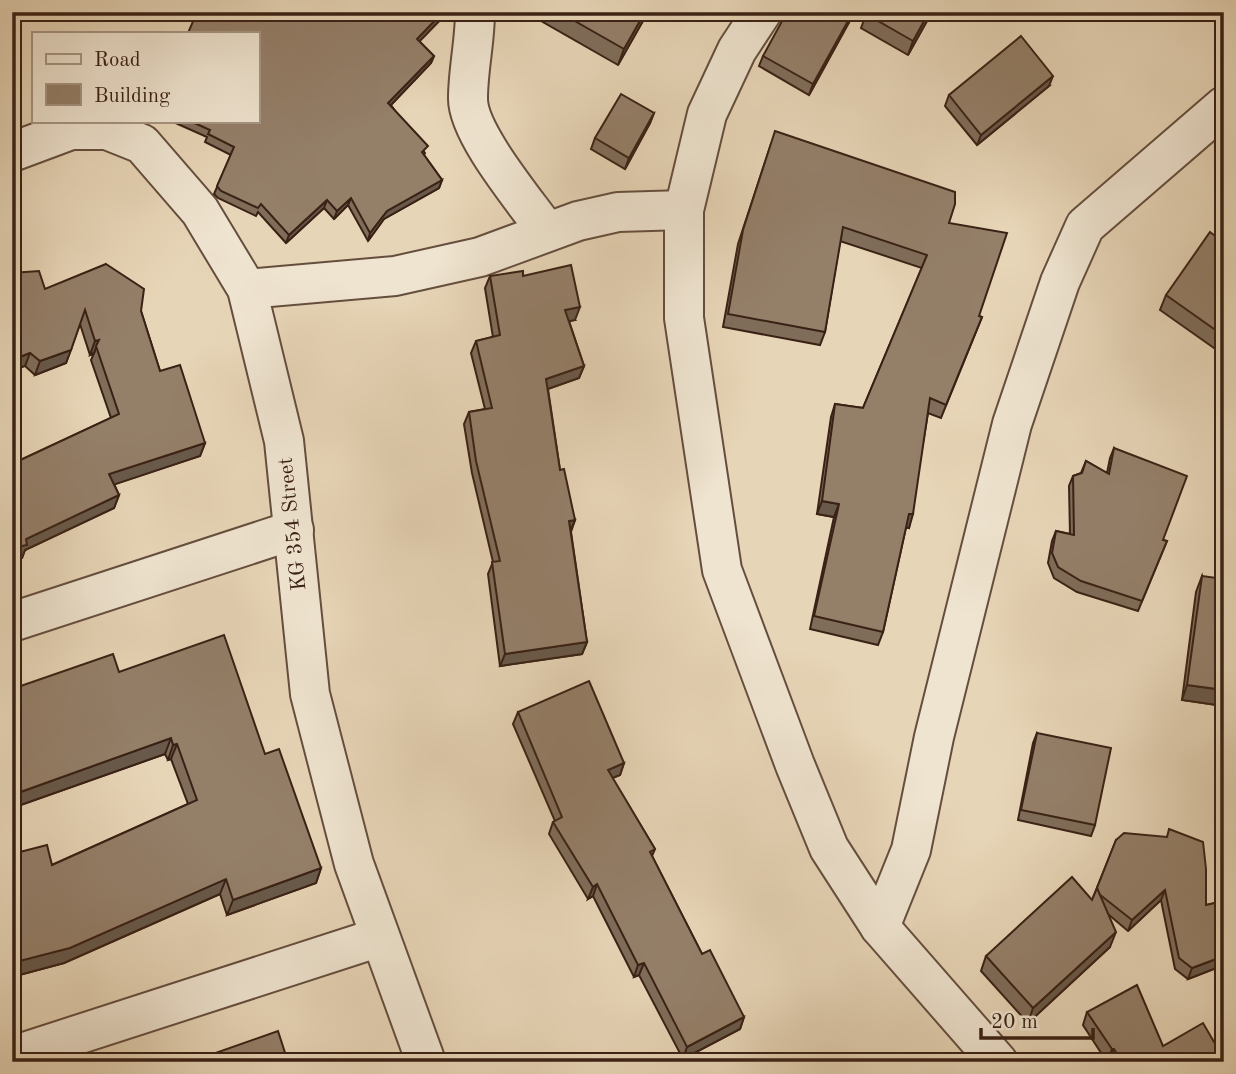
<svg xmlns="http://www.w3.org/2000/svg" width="1236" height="1074" font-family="'Old Standard TT',serif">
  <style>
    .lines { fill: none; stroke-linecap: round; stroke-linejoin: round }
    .street-casing { stroke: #654e3e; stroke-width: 42 }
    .street { stroke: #efe4d0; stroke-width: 38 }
    .wall { fill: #7f6d5a; stroke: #3a2115; stroke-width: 2 }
    .shaded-wall { fill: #68594a; stroke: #3a2115; stroke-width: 2 }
    .building { fill: #947f69; stroke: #3a2115; stroke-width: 2 }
    .labels { text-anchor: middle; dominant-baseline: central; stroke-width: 5; stroke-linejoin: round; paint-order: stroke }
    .street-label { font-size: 21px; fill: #3a2115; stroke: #efe4d0 }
  </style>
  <rect width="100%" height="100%" fill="#e7d5b7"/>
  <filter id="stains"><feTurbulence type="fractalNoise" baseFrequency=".00286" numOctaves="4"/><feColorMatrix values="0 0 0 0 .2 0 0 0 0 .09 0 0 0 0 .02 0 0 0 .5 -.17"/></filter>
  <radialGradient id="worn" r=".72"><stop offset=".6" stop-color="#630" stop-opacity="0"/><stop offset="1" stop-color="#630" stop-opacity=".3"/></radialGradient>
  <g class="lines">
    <defs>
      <g id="street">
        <path d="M475,12C475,41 468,70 468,98C467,133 526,202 547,232"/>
        <polyline points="762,12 737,50 707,114 684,210 684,318 722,570 795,765 829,848 880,927 998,1062"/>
        <polyline points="12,152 71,130 107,130 142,144 200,211 247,289 284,441 310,694 354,864 426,1062"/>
        <polyline points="247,289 395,276 480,257 578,221 618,212 684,210"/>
        <polyline points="12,622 294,530"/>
        <polyline points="880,927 911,850 934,737 1012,424 1060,282 1085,226 1224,106"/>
        <polyline points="12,1056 380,937"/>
      </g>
    </defs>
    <use href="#street" class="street-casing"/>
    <use href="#street" class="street"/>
  </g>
  <g class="wall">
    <polygon points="448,12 419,41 434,56 431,63 391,105 425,153 424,155 442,180 439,188 384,219 368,241 348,205 334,219 324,208 286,243 258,212 256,216 218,198 214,194 231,155 205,142 207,137 171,121 257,121"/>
    <polygon points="539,12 648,12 618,65 536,18"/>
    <polygon points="867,12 932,12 908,55 861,28"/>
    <polygon points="853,15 809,95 759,66 763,56"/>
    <polygon points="1049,86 977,145 945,106 949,95"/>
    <polygon points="654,113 650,123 625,169 591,149 595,138"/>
    <polygon points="771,144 949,223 979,316 982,317 941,418 928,413 909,528 906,527 883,632 878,645 810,629 834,517 817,514 831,417 835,404 863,408 922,268 840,241 825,332 820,345 723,327 738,244"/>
    <polygon points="1224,241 1224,355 1160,310 1166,295"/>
    <polygon points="490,276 523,276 575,320 569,321 584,366 579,378 548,389 560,470 575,520 571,532 587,642 582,654 500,666 488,574 493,562 472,473 464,424 469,412 485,409 471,353 476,341 493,337 485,288"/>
    <polygon points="45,289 141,311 160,371 205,443 200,456 114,484 119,495 114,508 25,550 22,558 12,561 12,464 111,418 91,360 94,353 90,355 80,324 66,363 35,375 25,366"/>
    <polygon points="1114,448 1163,540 1167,541 1138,611 1077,592 1054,578 1048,563 1052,541 1056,531 1070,534 1069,486 1073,476 1081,473 1086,461 1107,473 1110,458"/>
    <polygon points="1202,576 1224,706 1182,700 1196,592"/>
    <polygon points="119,672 265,754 321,868 316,883 227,915 220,894 64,963 12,977 12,854 52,865 188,804 171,759 168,760 165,754 12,808 12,689"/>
    <polygon points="518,712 624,763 620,775 612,778 655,849 652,856 702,954 744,1017 740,1029 683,1059 639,975 634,977 593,896 588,899 549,834 553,822 555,821 513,724"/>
    <polygon points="1037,733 1095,825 1091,836 1018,820 1033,743"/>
    <polygon points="1116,840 1206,905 1224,901 1224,965 1188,979 1175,969 1161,900 1128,931 1109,915 1110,947 1028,1023 981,971 986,956 1092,900"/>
    <polygon points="1087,1012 1163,1046 1224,1062 1107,1062 1083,1025"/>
  </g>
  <g class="shaded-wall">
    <polygon points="443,12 448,12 414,47 417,39"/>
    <polygon points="645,12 648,12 618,65 624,49"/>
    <polygon points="853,12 855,12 853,15 809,95 813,84"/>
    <polygon points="929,12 932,12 908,55 913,41"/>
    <polygon points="434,56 431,63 386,110 388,103"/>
    <polygon points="1053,76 1049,86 977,145 981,135"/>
    <polygon points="654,113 650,123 625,169 629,158"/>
    <polygon points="442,180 439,188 384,219 368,241 370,233 387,211"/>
    <polygon points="351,198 348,205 334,219 337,211"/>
    <polygon points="327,200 324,208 286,243 289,235"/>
    <polygon points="580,307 575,320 561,323 565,310"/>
    <polygon points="99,340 94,353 90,355 95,341"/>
    <polygon points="71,350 66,363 35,375 40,361"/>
    <polygon points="30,353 25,366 12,371 12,360"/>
    <polygon points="584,366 579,378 542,391 546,379"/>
    <polygon points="205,443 200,456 104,488 109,474"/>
    <polygon points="119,495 114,508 25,550 22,558 12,561 12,548 26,539"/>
    <polygon points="822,501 839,504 834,517 817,514"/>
    <polygon points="909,514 913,514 909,528 904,527"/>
    <polygon points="575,520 570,532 569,521"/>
    <polygon points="587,642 582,654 500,666 505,654"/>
    <polygon points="1187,685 1224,690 1224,706 1182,700"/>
    <polygon points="171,738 165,754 12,808 12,795"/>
    <polygon points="177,744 171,759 168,760 173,745"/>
    <polygon points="624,763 620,775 603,782 608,770"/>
    <polygon points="321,868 316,883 227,915 233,900"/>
    <polygon points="226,879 220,894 64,963 12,977 12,963"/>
    <polygon points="597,884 593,896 588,899 593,887"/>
    <polygon points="1165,890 1161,900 1128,931 1132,920"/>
    <polygon points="1116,932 1110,947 1028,1023 1033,1008"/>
    <polygon points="1224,956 1224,965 1188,979 1192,968"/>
    <polygon points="644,963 639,975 634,977 638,965"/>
    <polygon points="744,1017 740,1029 683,1059 687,1047"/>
    <polygon points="1112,1049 1114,1049 1109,1061 1107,1062"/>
  </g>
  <g class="building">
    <polygon points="197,12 443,12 417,39 434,56 388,103 428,146 422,152 442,180 387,211 370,233 351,198 337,211 327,200 289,235 261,204 258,208 221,191 217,186 234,147 208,134 210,130 190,121 257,121 257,33 188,33"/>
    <polygon points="559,12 645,12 624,49"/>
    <polygon points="787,12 853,12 813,84 763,56"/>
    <polygon points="867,12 929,12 913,41 866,14"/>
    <polygon points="1021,36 1053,76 981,135 949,95"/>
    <polygon points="621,94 654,113 629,158 595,138"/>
    <polygon points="775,131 955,192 955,204 949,223 1007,233 979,316 982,317 946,405 930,398 913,514 909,514 883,632 814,616 839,504 822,501 835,404 863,408 927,255 843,227 825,332 728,314 743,230"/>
    <polygon points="1210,232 1223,242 1224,241 1224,336 1166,295"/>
    <polygon points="106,264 144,289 141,311 160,371 180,365 205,443 109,474 119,495 26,539 27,545 12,548 12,464 119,414 96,346 99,340 95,341 85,310 71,350 40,361 30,353 12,360 12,273 39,271 45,289"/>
    <polygon points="571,265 580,307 565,310 584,366 546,379 560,470 564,469 575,520 569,521 587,642 505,654 492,562 500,561 476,461 469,412 492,408 476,341 500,335 490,276 523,271 523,276"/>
    <polygon points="1114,448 1187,476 1163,540 1167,541 1142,601 1081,581 1058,567 1052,553 1056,531 1074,535 1073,476 1082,473 1086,461 1109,474"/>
    <polygon points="1202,576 1224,579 1224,690 1187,685"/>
    <polygon points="224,635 265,754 279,749 321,868 233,900 226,879 70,948 12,963 12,854 47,845 52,865 197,800 177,744 173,745 171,738 12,795 12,689 113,654 119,672"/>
    <polygon points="589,681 624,763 608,770 655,849 650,852 702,954 710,950 744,1017 687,1047 644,963 638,965 597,884 593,887 553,822 562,817 518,712"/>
    <polygon points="1037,733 1111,748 1095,825 1021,810"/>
    <polygon points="1169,829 1203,842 1206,869 1206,905 1224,901 1224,956 1192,968 1179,958 1165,890 1132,920 1099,894 1097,888 1116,840 1124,833 1167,837"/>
    <polygon points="1072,877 1092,900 1097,888 1116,932 1033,1008 986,956"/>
    <polygon points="1137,985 1163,1046 1203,1023 1224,1059 1224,1062 1122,1062 1114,1049 1112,1049 1087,1012"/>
    <polygon points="278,1031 288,1062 190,1062"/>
  </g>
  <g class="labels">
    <g class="street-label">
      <text transform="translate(293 524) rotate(-96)">KG 354 Street</text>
    </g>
  </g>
  <rect width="1236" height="1074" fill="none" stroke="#e7d5b7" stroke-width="42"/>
  <rect x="14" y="14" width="1208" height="1046" fill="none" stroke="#3a2115" stroke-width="3.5"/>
  <rect x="21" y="21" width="1194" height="1032" fill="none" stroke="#3a2115" stroke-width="2"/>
  <rect x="32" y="32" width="228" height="91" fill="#efe4d0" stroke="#a79685" stroke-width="2"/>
  <rect x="46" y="54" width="35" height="10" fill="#efe4d0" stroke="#a79685" stroke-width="2"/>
  <text x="94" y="66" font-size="21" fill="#3a2115">Road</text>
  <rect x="46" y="84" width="35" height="21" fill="#947f69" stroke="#a79685" stroke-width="2"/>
  <text x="94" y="102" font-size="21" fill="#3a2115">Building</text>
  <path d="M981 1028v10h112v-10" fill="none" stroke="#3a2115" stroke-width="3.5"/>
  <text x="991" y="1028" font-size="21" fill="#3a2115" stroke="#efe4d0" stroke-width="5" paint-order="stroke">20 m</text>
  <rect width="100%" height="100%" filter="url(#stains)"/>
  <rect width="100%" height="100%" fill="url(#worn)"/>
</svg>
